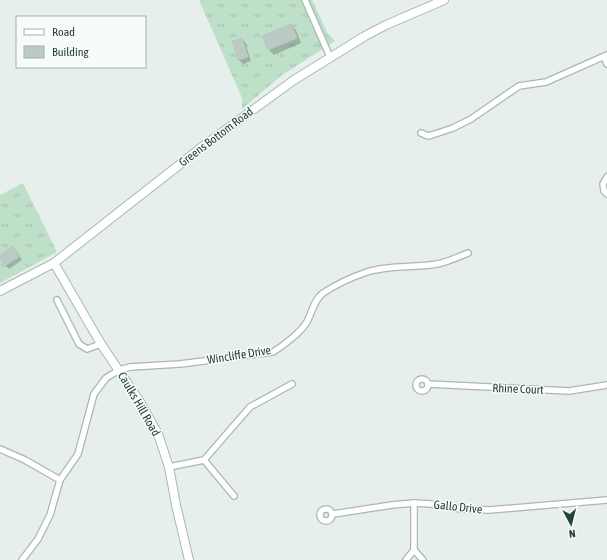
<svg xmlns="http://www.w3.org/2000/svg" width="607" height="560" font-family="'Asap Condensed',sans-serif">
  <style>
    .grass { fill: url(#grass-tufts) }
    .shadow { fill: #0003 }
    .building { fill: #bbcac4; stroke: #b8c9c2 }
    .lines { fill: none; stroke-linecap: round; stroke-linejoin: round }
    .street-casing { stroke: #a8b8b2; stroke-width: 8 }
    .secondary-casing { stroke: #a4bbb3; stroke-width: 10 }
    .street { stroke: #fff; stroke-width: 5.5 }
    .secondary { stroke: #fff; stroke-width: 8 }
    .labels { text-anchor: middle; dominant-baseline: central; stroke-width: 3; stroke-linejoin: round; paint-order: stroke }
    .street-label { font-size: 12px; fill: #24423a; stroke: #f7fbf9 }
  </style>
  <defs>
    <pattern id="grass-tufts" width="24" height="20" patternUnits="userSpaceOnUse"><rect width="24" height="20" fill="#bfe0c8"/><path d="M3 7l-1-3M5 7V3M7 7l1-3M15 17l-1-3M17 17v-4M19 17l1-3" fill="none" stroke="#a4c1ad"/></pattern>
  </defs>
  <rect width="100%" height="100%" fill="#e6efeb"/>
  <g class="grass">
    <polygon points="199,0 312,0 328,34 335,41 282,75 242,109 242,98"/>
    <polygon points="23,183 57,252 0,283 0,195"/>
  </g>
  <g class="shadow">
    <polygon points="291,25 296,30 301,43 274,55 269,50 264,37"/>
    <polygon points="242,39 245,42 251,61 243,64 239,60 233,41"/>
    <polygon points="17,251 22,260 9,269 0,256"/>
  </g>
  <g class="building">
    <polygon points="291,24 297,38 268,50 262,36"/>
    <polygon points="242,38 248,57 238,60 232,41"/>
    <polygon points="13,246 20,256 5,266 0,258 0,255"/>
  </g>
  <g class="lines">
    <defs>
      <g id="street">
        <polyline points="305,0 330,57"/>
        <polyline points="604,57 607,64"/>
        <polyline points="421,133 428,136 432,135 453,128 471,119 519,86 546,82 607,55"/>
        <polyline points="607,177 603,184 604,191 607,194"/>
        <polyline points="57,300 79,344 87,349 101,344"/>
        <circle cx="422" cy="385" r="6"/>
        <polyline points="428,384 569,391 607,385"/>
        <polyline points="0,449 25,460 60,480"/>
        <polyline points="204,460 234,496"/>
        <polyline points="169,467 204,460 250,407 292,384"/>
        <circle cx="326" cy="515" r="6"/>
        <polyline points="333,514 392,505 414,503 431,504 461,509 489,510 607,500"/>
        <polyline points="414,550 423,560"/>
        <path d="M22,560L38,539L50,515L60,480L78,454L94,394L106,378L119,370L130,367L180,364L273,352C283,346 301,332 307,322C312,312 314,300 323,293C337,284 352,277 367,272C389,265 414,268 437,264C448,262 458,257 468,253"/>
        <polyline points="406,560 414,550 414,503"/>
      </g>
      <g id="secondary">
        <polyline points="54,263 101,344 140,402 158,434 169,467 176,505 189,560"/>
        <polyline points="0,291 54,263 202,147 294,80 365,36 386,25 444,0"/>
      </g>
    </defs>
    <use href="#street" class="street-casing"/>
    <use href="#secondary" class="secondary-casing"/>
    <use href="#street" class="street"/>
    <use href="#secondary" class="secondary"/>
  </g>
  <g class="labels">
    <g class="street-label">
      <text transform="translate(216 137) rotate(-37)">Greens Bottom Road</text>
      <text transform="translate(239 355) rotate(-9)">Wincliffe Drive</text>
      <text transform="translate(518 389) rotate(2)">Rhine Court</text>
      <text transform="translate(139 404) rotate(60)">Caulks Hill Road</text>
      <text transform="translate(458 507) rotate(6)">Gallo Drive</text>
    </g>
  </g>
  <rect x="16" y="16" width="130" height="52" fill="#f7fbf9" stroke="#a3b1ad"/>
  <rect x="24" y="29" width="20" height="6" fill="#ffffff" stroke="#a3b1ad"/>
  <text x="52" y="36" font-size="12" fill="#24423a">Road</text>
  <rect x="24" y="46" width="20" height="12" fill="#bbcac4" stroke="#a3b1ad"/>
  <text x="52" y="56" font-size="12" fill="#24423a">Building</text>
  <g transform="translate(571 524) rotate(173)" stroke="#f7fbf9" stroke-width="3" paint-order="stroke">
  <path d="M0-3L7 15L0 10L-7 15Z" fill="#24423a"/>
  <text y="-6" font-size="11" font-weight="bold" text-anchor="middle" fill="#24423a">N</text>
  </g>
</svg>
